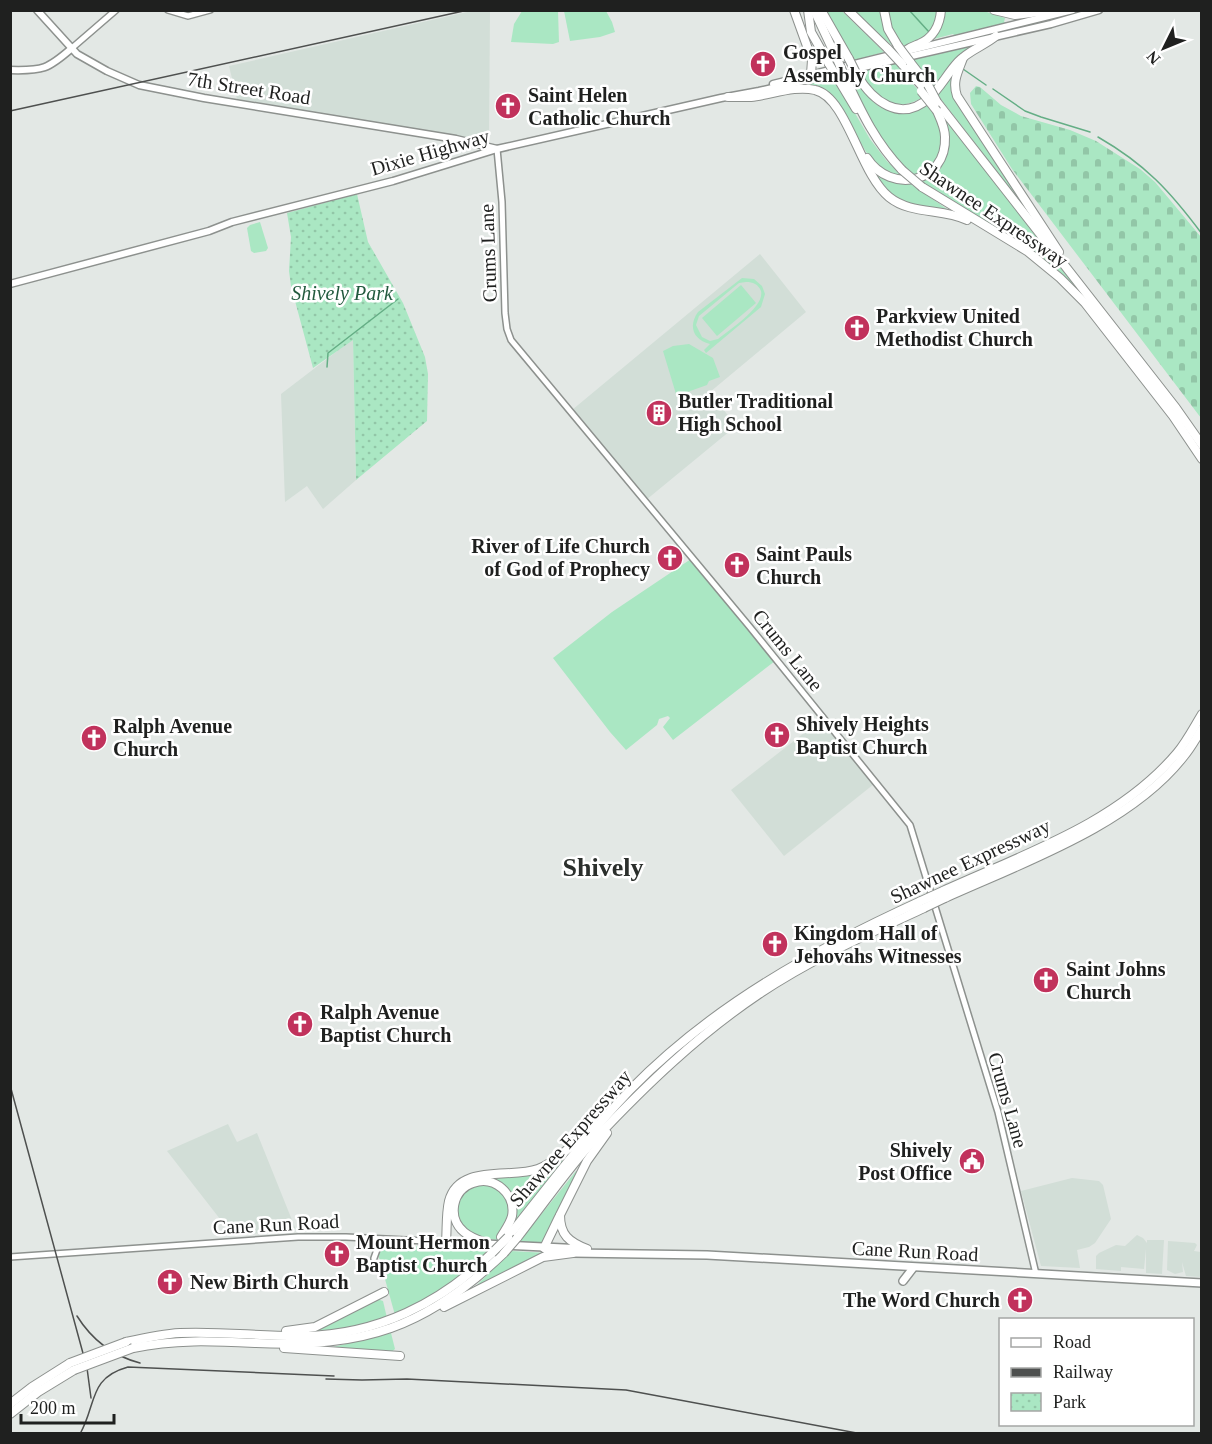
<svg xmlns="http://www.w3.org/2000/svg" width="1212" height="1444" font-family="'Times New Roman',serif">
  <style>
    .built { fill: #d2ded7 }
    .grass { fill: #aae7c3; fill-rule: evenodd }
    .cemetery { fill: url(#cemetery-stones) }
    .park { fill: url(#park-dots) }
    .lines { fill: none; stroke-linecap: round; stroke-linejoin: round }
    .stream { stroke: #64ae85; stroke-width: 1.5 }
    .secondary-casing { stroke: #8d918e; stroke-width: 8 }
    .primary-casing { stroke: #8d918e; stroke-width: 9 }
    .trunk-casing { stroke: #8d918e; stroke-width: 10 }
    .motorway-casing { stroke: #8d918e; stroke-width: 10 }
    .secondary { stroke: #fff; stroke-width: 5 }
    .primary { stroke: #fff; stroke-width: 6 }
    .trunk { stroke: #fff; stroke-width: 7 }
    .motorway { stroke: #fff; stroke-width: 8 }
    .rail { stroke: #4e504f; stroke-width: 1.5 }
    .motorway-bridge-casing { stroke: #8d918e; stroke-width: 10; stroke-linecap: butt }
    .motorway-bridge { stroke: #fff; stroke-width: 8 }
    .labels { text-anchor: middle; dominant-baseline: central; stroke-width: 5; stroke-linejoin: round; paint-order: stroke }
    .poi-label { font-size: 20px; font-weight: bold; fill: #1f201f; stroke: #fff; text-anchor: start }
    .street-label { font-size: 20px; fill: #1f201f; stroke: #fff }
    .park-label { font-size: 20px; font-style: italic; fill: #225a3e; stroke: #fff }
    .district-label { font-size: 26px; font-weight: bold; fill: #2b2f2c; stroke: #fff }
  </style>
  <defs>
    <pattern id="cemetery-stones" width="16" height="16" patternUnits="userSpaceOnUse" patternTransform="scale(1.5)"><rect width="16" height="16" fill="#aae7c3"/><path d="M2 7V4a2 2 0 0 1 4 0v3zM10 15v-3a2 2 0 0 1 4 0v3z" fill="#92c6a7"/></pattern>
    <pattern id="park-dots" width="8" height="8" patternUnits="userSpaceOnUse" patternTransform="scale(1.5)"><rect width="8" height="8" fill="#aae7c3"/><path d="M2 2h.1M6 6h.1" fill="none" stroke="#92c6a7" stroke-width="1.8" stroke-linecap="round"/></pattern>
  </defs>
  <rect width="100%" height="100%" fill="#e3e8e5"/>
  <g class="built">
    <polygon points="476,10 490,11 489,141 237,99 229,66"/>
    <polygon points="760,254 806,312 710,392 736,426 646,500 572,410"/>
    <polygon points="353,339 356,480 323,509 307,486 285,502 281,394"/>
    <polygon points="822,719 874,784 784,856 731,790"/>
    <polygon points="228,1124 237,1142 257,1133 296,1230 247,1234 237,1234 227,1228 167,1151"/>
    <polygon points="1072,1178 1099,1181 1103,1185 1111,1219 1095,1243 1089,1247 1077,1250 1080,1268 1041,1266 1021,1191"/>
    <polygon points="1137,1235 1143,1238 1147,1243 1147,1240 1164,1240 1162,1274 1146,1273 1146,1249 1144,1269 1121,1267 1121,1271 1096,1269 1096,1256 1099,1253 1116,1245 1125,1246"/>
    <polygon points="1168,1241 1195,1243 1197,1245 1194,1251 1201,1252 1201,1277 1186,1276 1182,1262 1183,1272 1175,1274 1167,1270"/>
  </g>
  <g class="grass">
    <polygon points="522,11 558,11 559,42 553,44 511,42 514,24"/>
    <polygon points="564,11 606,11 612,22 615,32 600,37 570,41"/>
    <polygon points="825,11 842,11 884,52 853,61"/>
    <polygon points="853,11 880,11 892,45 889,43"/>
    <path d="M885,11H938C935,34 923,42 901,46L895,38Z"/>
    <polygon points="943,11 984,11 1005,18 1004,22 1010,23 955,36 953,34 930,40"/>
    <polygon points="975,44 961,53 934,89 911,58"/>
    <path d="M894,62L924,97C892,115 875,98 859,71Z"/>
    <path d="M854,75C862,90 876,112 896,111C906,110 918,106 929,103C950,132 948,160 915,177C884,149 866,114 849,76Z"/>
    <polygon points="953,75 953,87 1032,217 937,94"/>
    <polygon points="834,77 870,139 886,160 904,179 895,178 872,162 845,116 832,99 796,87"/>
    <path d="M945,119L1077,287L1076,288C1031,241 971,217 919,180L942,162Z"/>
    <polygon points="871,169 890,181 909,183 950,211 916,208 889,195"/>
    <polygon points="260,222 268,248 266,251 254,253 251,251 247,228 250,225"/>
    <path d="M742,278L754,279L762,286L765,294L761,307L706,353L704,350L710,344C693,340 688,326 698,312ZM746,282C753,282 758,284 761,291C765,307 729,330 718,339L710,341L702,337L696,325L699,316L739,283Z"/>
    <polygon points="741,285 756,303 717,336 702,318"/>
    <polygon points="689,344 713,358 720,377 709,381 707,385 679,395 676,394 663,351 673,346"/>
    <polygon points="691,559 775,661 673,740 663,727 670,718 668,716 659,719 657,725 626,750 610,732 553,658 612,612"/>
    <polygon points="569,1153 512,1226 510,1229 514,1207 491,1179 534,1174"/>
    <polygon points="576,1171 578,1172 543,1243 519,1242"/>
    <path d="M489,1184L504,1193L511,1210L500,1237L497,1240C475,1238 471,1236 457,1219L458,1199L471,1186Z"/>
    <path d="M384,1245L487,1250V1251C463,1280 428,1299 395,1315L378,1254L379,1249Z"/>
    <polygon points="511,1251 548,1253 475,1287"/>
    <polygon points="377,1299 383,1301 387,1318 345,1329 307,1332"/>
    <polygon points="391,1333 395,1349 390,1353 335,1349 333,1347"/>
  </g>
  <polygon class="cemetery" points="976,86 980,87 1001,105 1021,116 1070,130 1096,141 1140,169 1155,182 1201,237 1201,418 1012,169 971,104 970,93"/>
  <polygon class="park" points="357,194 368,242 403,303 425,357 428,374 427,421 356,480 353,340 313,368 291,286 289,271 291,237 287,213"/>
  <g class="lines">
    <g class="stream">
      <polyline points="909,10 929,32"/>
      <polyline points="963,69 986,85"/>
      <polyline points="993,89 1025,111 1041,117 1090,132"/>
      <path d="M1098,137C1145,164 1170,191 1202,234"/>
      <polyline points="327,367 328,353 398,299"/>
    </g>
    <defs>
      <g id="secondary">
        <polyline points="168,10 188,16 210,10"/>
        <polyline points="72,48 116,10"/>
        <polyline points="497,149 502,202 505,313 507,329 511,340 749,626 910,825 998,1112 1036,1274"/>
        <polyline points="10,1257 298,1237 346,1237 446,1242"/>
        <polyline points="374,1258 378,1247 389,1240"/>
      </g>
      <g id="primary">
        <polyline points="37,10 77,54 107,71 139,85 204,98 456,139 497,149"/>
        <path d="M10,70C43,71 48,69 72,48"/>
        <polyline points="773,84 1073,10"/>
        <polyline points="10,284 209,231 232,222 393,181 497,149 721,98 759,91 1051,24 1099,10"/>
      </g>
      <g id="trunk">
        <polyline points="446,1242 584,1249"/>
        <polyline points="544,1248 547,1251 573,1253 707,1255 1202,1283"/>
        <polyline points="903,1281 913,1268"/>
      </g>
      <g id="motorway">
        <polyline points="794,10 812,60 811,74"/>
        <polyline points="808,10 811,32 829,64"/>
        <polyline points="814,10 837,59"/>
        <polyline points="821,10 849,59"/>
        <polyline points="848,10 888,49"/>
        <polyline points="884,10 888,29 898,46"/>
        <polyline points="994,10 1015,15 1054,10"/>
        <path d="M905,51C910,47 914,46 919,44C933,38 940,25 941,10"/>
        <path d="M963,58C958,72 952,81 957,96L1059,252"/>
        <polyline points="910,62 928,85"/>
        <polyline points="902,64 924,88"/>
        <path d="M857,75C872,100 900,124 929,98C940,88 947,74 958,62C969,50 984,46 996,36"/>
        <path d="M845,77C861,111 875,142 902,170"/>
        <polyline points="838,79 856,109"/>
        <path d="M728,97C736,97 744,97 751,97C771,95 795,85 815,90C847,97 860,174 889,197C911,215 942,208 967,220"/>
        <polyline points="937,102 1176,408 1202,445"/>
        <path d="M867,158C891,195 947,183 945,137C945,128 941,120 937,111"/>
        <polyline points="922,187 1027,251 1060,278 1085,303 1173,416 1202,459"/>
        <path d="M943,891C1024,854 1118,823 1177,753C1187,741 1194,727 1202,714"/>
        <path d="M945,898C1022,863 1131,825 1184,756C1191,748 1196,738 1202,729"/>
        <path d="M508,1237C548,1187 586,1136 630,1090C714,1004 814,950 921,901"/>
        <path d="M517,1238C543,1205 567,1169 596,1138C646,1085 698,1035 759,994C811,959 868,934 924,908"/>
        <path d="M446,1242C447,1229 446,1214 449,1201C459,1163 511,1179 538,1169C561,1160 577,1139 594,1122"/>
        <path d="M489,1244C481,1241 471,1238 464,1232C447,1218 452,1190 473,1183C494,1175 516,1194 512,1216C510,1224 505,1230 501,1237"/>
        <polyline points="544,1248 559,1217"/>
        <path d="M587,1249C569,1242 560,1235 560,1215L587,1161L607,1133"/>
        <polyline points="444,1307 543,1257 573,1253"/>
        <polyline points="286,1331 315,1327 384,1292"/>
        <path d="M126,1342C144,1338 162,1334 180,1333C222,1331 263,1337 304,1336C377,1335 441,1303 492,1253"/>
        <path d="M133,1348C174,1339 214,1341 256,1343C363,1348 426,1328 504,1253"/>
        <polyline points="284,1348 400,1356"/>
        <polyline points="10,1404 32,1387 70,1363"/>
        <polyline points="10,1414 38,1392 74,1370"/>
      </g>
    </defs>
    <use href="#secondary" class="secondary-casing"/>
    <use href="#primary" class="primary-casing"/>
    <use href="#trunk" class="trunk-casing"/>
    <use href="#motorway" class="motorway-casing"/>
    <use href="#secondary" class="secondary"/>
    <use href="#primary" class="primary"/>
    <use href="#trunk" class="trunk"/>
    <use href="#motorway" class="motorway"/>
    <g class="rail">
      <polyline points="10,111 468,10"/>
      <polyline points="10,1085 87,1368 91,1398"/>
      <path d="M77,1316C92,1340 113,1356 140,1363"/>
      <polyline points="326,1379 362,1380 407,1379 626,1390 862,1434"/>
      <path d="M80,1434C97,1404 88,1378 128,1367L334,1376"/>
    </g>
    <defs>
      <g id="motorway-bridge">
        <polyline points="898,46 910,62"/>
        <polyline points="888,49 902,64"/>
        <polyline points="837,59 845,77"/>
        <polyline points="849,59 857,75"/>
        <polyline points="829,64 838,79"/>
        <polyline points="928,85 937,102"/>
        <polyline points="921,91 937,111"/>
        <polyline points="902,170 922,187"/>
        <polyline points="921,901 943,891"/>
        <polyline points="924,908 945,898"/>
        <polyline points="492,1253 508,1237"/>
        <polyline points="504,1253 517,1238"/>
        <polyline points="70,1363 126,1342"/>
        <polyline points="74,1370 133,1348"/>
      </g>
    </defs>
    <use href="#motorway-bridge" class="motorway-bridge-casing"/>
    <use href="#motorway-bridge" class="motorway-bridge"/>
  </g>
  <defs>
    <symbol id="church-disc" viewBox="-11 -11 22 22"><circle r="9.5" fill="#c1325c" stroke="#fff"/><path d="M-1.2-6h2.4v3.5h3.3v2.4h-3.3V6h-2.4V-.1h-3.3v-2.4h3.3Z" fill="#fff"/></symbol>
    <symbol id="building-disc" viewBox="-11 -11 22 22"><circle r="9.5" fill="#c1325c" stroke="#fff"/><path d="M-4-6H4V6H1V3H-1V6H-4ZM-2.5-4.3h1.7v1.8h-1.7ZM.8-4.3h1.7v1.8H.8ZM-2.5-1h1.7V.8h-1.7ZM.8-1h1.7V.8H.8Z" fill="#fff"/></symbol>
    <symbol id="civic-disc" viewBox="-11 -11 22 22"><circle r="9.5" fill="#c1325c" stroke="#fff"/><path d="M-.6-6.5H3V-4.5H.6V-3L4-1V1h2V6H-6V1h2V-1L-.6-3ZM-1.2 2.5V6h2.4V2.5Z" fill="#fff"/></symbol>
  </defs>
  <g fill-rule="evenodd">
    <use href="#church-disc" x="748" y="49" width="30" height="30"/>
    <use href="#church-disc" x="493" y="91" width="30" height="30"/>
    <use href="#church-disc" x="842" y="313" width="30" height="30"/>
    <use href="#building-disc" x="644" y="398" width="30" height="30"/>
    <use href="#church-disc" x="655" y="543" width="30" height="30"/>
    <use href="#church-disc" x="722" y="550" width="30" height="30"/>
    <use href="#church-disc" x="762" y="720" width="30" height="30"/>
    <use href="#church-disc" x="79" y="723" width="30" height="30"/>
    <use href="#church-disc" x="760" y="929" width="30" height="30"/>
    <use href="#church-disc" x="1031" y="965" width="30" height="30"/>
    <use href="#church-disc" x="285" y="1009" width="30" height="30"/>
    <use href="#civic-disc" x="957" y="1146" width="30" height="30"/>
    <use href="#church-disc" x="322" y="1239" width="30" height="30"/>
    <use href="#church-disc" x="155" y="1267" width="30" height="30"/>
    <use href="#church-disc" x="1005" y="1285" width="30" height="30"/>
  </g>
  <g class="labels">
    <g class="poi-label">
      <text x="783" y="52">Gospel<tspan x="783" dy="23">Assembly Church</tspan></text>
      <text x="528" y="95">Saint Helen<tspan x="528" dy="23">Catholic Church</tspan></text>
      <text x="876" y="316">Parkview United<tspan x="876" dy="23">Methodist Church</tspan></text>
      <text x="678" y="401">Butler Traditional<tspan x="678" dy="23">High School</tspan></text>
      <text x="650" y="546" text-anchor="end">River of Life Church<tspan x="650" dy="23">of God of Prophecy</tspan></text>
      <text x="756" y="554">Saint Pauls<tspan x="756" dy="23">Church</tspan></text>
      <text x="796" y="724">Shively Heights<tspan x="796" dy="23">Baptist Church</tspan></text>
      <text x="113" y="726">Ralph Avenue<tspan x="113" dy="23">Church</tspan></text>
      <text x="794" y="933">Kingdom Hall of<tspan x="794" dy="23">Jehovahs Witnesses</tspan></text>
      <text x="1066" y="969">Saint Johns<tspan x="1066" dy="23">Church</tspan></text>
      <text x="320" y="1012">Ralph Avenue<tspan x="320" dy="23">Baptist Church</tspan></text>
      <text x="952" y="1150" text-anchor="end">Shively<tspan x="952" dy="23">Post Office</tspan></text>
      <text x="356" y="1242">Mount Hermon<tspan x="356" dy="23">Baptist Church</tspan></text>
      <text x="190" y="1282">New Birth Church</text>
      <text x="1000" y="1300" text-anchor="end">The Word Church</text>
    </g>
    <g class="street-label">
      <text transform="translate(249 88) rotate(9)">7th Street Road</text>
      <text transform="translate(430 152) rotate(-16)">Dixie Highway</text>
      <text transform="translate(994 214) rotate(34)">Shawnee Expressway</text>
      <text transform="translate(488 253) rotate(-92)">Crums Lane</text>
      <text transform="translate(788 650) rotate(51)">Crums Lane</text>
      <text transform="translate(970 861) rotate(-25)">Shawnee Expressway</text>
      <text transform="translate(1008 1100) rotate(74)">Crums Lane</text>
      <text transform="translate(570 1138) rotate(-49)">Shawnee Expressway</text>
      <text transform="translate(276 1224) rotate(-3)">Cane Run Road</text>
      <text transform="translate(915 1251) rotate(3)">Cane Run Road</text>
    </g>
    <g class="park-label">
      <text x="342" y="293">Shively Park</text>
    </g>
    <g class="district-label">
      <text x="603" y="867">Shively</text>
    </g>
  </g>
  <rect width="1212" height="1444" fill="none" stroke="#1f201f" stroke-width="24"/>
  <rect x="999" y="1318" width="195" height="108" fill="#ffffff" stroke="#a5a6a5" stroke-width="1.5"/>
  <rect x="1011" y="1338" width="30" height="9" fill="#ffffff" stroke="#a5a6a5" stroke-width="1.5"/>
  <text x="1053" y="1348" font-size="18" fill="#1f201f">Road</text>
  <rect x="1011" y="1368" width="30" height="9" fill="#4e504f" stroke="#a5a6a5" stroke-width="1.5"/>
  <text x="1053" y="1378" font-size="18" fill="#1f201f">Railway</text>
  <rect x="1011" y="1393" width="30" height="18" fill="url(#park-dots)" stroke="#a5a6a5" stroke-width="1.5"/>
  <text x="1053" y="1408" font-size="18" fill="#1f201f">Park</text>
  <g transform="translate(1164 48) rotate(227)" stroke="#ffffff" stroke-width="4.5" paint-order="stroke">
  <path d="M0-4.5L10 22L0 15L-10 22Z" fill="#1f201f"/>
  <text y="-9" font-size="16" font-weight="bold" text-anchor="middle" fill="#1f201f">N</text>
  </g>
  <path d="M21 1414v9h93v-9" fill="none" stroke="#1f201f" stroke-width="3"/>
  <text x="30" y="1414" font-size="18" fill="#1f201f" stroke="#ffffff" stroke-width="4.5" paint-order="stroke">200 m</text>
</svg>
